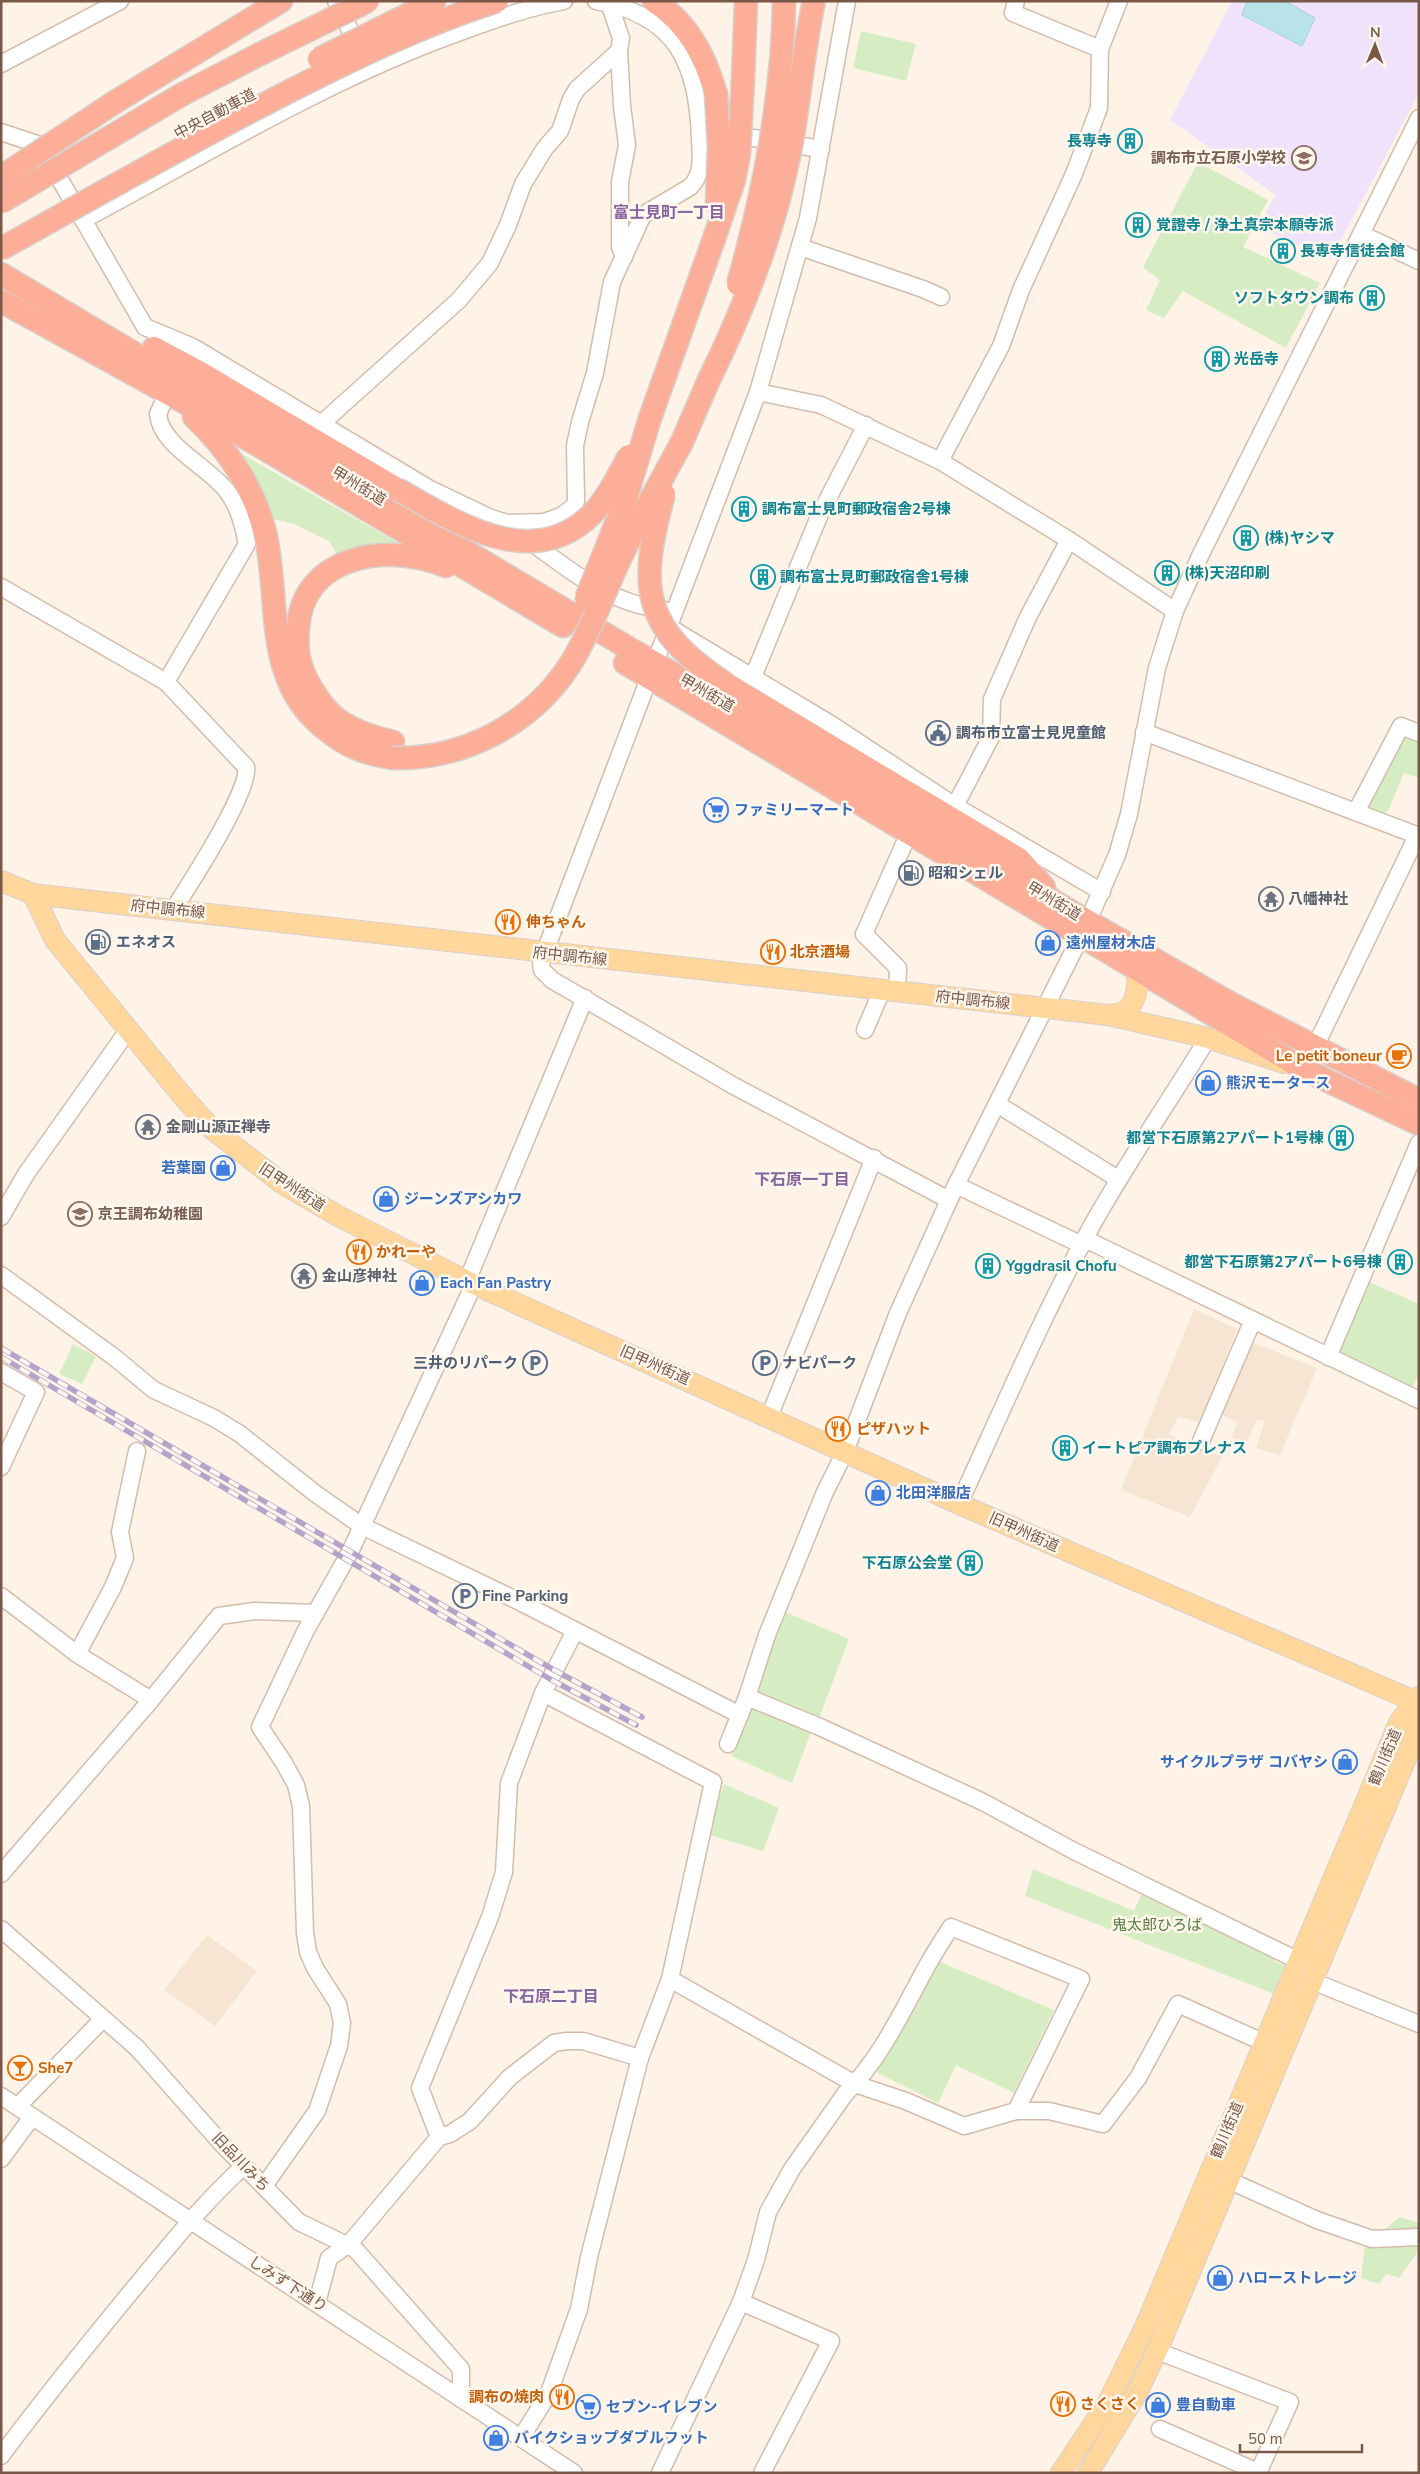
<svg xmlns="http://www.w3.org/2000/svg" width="1420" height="2474" font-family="'Nunito Sans','Noto Sans JP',sans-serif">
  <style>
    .residential { fill: #f6e5d3 }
    .education { fill: #f0e2fa }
    .green { fill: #d6edc3 }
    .water { fill: #b8e4e9; stroke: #9ed5dc }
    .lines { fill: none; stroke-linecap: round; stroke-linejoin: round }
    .minor-casing { stroke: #d3bcad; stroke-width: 19 }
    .major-casing { stroke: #d9d0cc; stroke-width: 22 }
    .highway-casing { stroke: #d9d0cc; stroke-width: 25 }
    .minor { stroke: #fff; stroke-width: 16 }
    .major { stroke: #ffd69c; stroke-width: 20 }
    .highway { stroke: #fcae99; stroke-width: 22 }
    .rail-casing { stroke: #b6a3c9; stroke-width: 5.5 }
    .rail { stroke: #fff7ee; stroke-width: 4; stroke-dasharray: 11; stroke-linecap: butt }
    .highway-bridge-casing { stroke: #d9d0cc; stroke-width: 25; stroke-linecap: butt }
    .highway-bridge { stroke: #fcae99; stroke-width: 22 }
    .labels { text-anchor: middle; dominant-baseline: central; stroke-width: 5; stroke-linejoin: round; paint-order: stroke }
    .street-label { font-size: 15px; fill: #795848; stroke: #fff7ee }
    .culture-label { font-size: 15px; font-weight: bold; fill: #0d838f; stroke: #fff7ee; text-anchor: start }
    .education-label { font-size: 15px; font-weight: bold; fill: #785e54; stroke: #fff7ee; text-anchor: end }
    .service-label { font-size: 15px; font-weight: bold; fill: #4e5e75; stroke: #fff7ee; text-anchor: start }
    .shop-label { font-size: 15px; font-weight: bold; fill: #366cbe; stroke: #fff7ee; text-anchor: start }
    .worship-label { font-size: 15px; font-weight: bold; fill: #5b616d; stroke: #fff7ee; text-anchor: start }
    .food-label { font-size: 15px; font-weight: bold; fill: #c56008; stroke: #fff7ee; text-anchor: start }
    .park-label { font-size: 15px; fill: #527a3c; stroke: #fff7ee }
    .neighbourhood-label { font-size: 16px; font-weight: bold; fill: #87649d; stroke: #fff7ee }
  </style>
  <rect width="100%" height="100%" fill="#fef3e6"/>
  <g class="residential">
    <polygon points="1194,1309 1237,1329 1200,1422 1178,1417 1169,1434 1222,1457 1190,1517 1121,1490"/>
    <polygon points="1251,1342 1317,1368 1280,1455 1256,1448 1265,1421 1257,1420 1245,1445 1232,1438 1237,1422 1220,1414"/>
    <polygon points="207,1935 257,1971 215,2026 164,1990"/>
  </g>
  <polygon class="education" points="1232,1 1419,1 1419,93 1331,259 1257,227 1276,195 1170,120"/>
  <g class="green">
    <polygon points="861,31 916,44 906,81 853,68"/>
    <polygon points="1198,162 1268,200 1243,247 1320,283 1286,348 1183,291 1164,318 1146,310 1160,280 1143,267"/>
    <polygon points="240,453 398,543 396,545 367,546 337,555 329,541 294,524 269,518 239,455"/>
    <polygon points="1405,732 1419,738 1419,778 1404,773 1387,813 1364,807"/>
    <polygon points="1369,1282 1419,1304 1419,1374 1408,1398 1333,1362"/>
    <polygon points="73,1344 96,1356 82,1384 59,1374"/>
    <polygon points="785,1612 849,1639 818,1721 753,1694"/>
    <polygon points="751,1707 811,1732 792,1783 731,1756"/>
    <polygon points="724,1784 779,1808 763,1851 706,1834"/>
    <polygon points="1033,1869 1134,1911 1142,1893 1277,1953 1274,1961 1286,1966 1274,1994 1025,1896"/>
    <polygon points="940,1962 1054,2010 1014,2093 956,2065 938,2103 876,2072"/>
    <polygon points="1400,2217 1419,2223 1419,2250 1399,2278 1386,2274 1379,2284 1361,2278 1365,2245"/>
  </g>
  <polygon class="water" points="1247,1 1285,1 1315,18 1302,46 1242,15"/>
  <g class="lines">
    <defs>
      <g id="minor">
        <polyline points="336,1 360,51"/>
        <polyline points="847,1 808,218 758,392 541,962 542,970 552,980 734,1086 949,1200"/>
        <polyline points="1016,1 1013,13 1100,49"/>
        <polyline points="619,51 622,106 627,145 620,182 620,247 624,257"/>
        <polyline points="1,64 120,1"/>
        <path d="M1,132L40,145L145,327L193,347L430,489L491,518L507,523L544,522L561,516L573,507L576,501L575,446L580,422L595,373L612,282L643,215L690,187C703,175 701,156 700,140C698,64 677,15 596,1"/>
        <polyline points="729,134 821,149"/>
        <path d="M83,220C207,154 330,78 463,31C496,19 529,7 564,1"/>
        <polyline points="1361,234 1419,261"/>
        <polyline points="800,247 923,289 941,297"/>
        <polyline points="758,392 821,405 940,461 1069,540 1175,611"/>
        <polyline points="321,424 459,300 490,263 508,225 523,184 545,148 560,131 571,99 577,89 619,51 621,38 609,3"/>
        <polyline points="940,461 1001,346 1021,290 1074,174 1099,108 1100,49 1119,1"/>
        <path d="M526,538C569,570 609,604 665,610"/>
        <path d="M1,587L166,682L246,767C251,790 188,887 173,910"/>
        <polyline points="669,627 829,723 955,806 1102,892"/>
        <polyline points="753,677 820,514 866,425"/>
        <path d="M166,682L247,544C243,525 239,506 226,490C206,465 161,446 158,414L167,394"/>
        <polyline points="1144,732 1419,836"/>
        <polyline points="955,806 991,737 992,699 1028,617 1069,540"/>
        <polyline points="1356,812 1401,726 1419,733"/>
        <polyline points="1088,921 1117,855 1129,814 1157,668 1175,611 1201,554 1419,118"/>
        <polyline points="897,992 898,968 864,934 909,833"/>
        <polyline points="865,1030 882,990"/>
        <polyline points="1315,1047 1417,836"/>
        <polyline points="997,1104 1118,1179"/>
        <polyline points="956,1185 1082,1245"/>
        <polyline points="1,1217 26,1174 129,1029"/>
        <polyline points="1085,1239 1419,1400"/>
        <polyline points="1,1275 114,1357 154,1390 214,1418 240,1434 316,1494 362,1526 518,1601 740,1715"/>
        <polyline points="467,1281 585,998"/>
        <polyline points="1328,1357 1419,1143"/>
        <polyline points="1,1372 36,1392 1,1467"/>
        <polyline points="769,1417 874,1158"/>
        <polyline points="1201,1441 1253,1320"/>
        <path d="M959,1504C1000,1415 1039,1324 1085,1238C1122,1169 1167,1105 1208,1038"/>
        <polyline points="1,1596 77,1654 151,1700"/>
        <polyline points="575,1631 543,1693 509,1783 504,1872 490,1917 420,2088 439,2137 450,2134 470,2121 510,2077 554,2043 567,2041 583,2041 640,2058"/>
        <polyline points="77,1654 113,1587 125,1558 120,1532 137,1451"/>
        <polyline points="543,1693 713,1782 670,1979"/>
        <polyline points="747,1697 767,1635 825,1492 845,1452 898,1313 956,1185 1081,936"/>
        <polyline points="728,1744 747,1697 820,1727 983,1802 1074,1851 1299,1961"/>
        <polyline points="1,1874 151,1700 219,1616 255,1611 316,1613"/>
        <polyline points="1,1929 137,2048 221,2143 299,2222 355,2249 461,2369 461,2399"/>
        <polyline points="1312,1981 1419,2024"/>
        <polyline points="1,2096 574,2473"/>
        <polyline points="18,2106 103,2019"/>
        <polyline points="1016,2111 1049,2111 1103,2124 1138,2078 1178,2004 1265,2043"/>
        <polyline points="1,2159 32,2117"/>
        <polyline points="1228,2180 1317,2220 1372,2239 1419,2237"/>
        <polyline points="264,2186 317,2111 339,2046 342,2023 338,2004 315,1968 308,1952 305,1933 301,1806 296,1785 284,1763 260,1727 306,1630 350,1552 474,1284"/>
        <polyline points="741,2302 831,2341 762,2473"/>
        <polyline points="317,2303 329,2258 349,2244 439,2137"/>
        <polyline points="1157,2351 1290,2402 1258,2473"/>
        <polyline points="1160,2429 1258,2472"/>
        <path d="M521,2438L549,2393L579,2309L589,2257L640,2058L670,1979L855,2084L906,2101L964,2126L1016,2111L1081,1979L951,1927C940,1944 929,1961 920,1979C898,2020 878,2061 845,2094L792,2169L768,2212L756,2260L741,2302L660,2473"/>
        <path d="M1,2456C44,2398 89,2343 135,2287C170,2245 204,2202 244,2166"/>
      </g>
      <g id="major">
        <polyline points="1,881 33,894 93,901 1108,1015 1208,1038 1284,1063"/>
        <polyline points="33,894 55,940 185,1099 212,1129 283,1184 340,1217 467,1281 959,1504 1419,1703"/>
        <path d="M1108,1015C1112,1014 1120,1014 1124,1012C1138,1003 1139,982 1135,968"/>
        <polyline points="1061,2473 1108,2402 1145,2327 1395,1732 1400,1721 1419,1697"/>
        <polyline points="1088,2473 1137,2393 1157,2351 1418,1730 1417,1702"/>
      </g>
      <g id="highway">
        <path d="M654,1C689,24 705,56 716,94"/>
        <polyline points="743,79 746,1"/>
        <polyline points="115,102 281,1"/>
        <polyline points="1,274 625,646 757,722 1075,914 1230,1003 1419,1100"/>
        <polyline points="1,301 204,413 563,626"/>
        <polyline points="154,348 204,375 397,489"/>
        <path d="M194,417C226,447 254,488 265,532C281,599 262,679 324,728C347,747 363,753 392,758"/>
        <polyline points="650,418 715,236"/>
        <polyline points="682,442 708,382"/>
        <polyline points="625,663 1307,1071 1419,1124"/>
        <polyline points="726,684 1019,859 1044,887"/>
        <path d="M393,742C374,737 353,731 337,719C325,710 317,697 309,684C299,667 296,649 298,629C302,554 389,542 446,566"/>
      </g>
    </defs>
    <use href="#minor" class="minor-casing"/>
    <use href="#major" class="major-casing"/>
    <use href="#highway" class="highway-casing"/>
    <use href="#minor" class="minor"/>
    <use href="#major" class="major"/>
    <use href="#highway" class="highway"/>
    <defs>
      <g id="rail">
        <polyline points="1,1348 554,1670 642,1717"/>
        <polyline points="1,1357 550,1679 636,1725"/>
      </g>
    </defs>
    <use href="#rail" class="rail-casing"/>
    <use href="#rail" class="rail"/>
    <defs>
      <g id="highway-bridge">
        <polyline points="319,59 435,1"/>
        <polyline points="716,94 719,146 717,205"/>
        <polyline points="1,177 115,102"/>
        <polyline points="1,202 181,95 260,54 368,1"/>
        <polyline points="715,236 734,180 739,154 743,79"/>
        <path d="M1,249C97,195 192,141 290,91C357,57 425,24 497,1"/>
        <path d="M738,284C764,192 783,97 784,1"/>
        <path d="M708,382C744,308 774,233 790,151C800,101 803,51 814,1"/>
        <path d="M397,489C454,521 532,574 592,514C608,497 618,476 629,456"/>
        <path d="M664,494C638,588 641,628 726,684"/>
        <polyline points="586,599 625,501 650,418"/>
        <path d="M392,758C464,760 532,724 571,663C591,631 604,593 620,559C639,519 661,481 682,442"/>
      </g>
    </defs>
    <use href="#highway-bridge" class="highway-bridge-casing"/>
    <use href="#highway-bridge" class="highway-bridge"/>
  </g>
  <defs>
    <symbol id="building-ring" viewBox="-11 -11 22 22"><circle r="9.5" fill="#fff7ee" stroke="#0f9aa8" stroke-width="1.5"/><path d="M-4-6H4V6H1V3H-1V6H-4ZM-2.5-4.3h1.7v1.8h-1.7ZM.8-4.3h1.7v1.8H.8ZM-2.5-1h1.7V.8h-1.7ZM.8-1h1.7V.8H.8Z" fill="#0f9aa8"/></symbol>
    <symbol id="school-ring" viewBox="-11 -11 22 22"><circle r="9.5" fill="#fff7ee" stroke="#8d6e63" stroke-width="1.5"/><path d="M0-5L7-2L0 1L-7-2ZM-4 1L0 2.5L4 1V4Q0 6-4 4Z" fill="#8d6e63"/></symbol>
    <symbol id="civic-ring" viewBox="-11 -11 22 22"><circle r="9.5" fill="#fff7ee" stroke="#5c6f8a" stroke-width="1.5"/><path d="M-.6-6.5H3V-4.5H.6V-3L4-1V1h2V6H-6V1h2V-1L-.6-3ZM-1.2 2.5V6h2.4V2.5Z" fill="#5c6f8a"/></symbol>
    <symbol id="supermarket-ring" viewBox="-11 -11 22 22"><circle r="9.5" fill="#fff7ee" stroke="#3f7fe0" stroke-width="1.5"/><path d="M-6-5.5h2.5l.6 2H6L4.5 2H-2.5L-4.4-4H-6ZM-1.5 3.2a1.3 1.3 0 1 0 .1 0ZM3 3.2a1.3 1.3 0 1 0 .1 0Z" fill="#3f7fe0"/></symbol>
    <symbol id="fuel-ring" viewBox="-11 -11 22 22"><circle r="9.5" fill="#fff7ee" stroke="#5c6f8a" stroke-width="1.5"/><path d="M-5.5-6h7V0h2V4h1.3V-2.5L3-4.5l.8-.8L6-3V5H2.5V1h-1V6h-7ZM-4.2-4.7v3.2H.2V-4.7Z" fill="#5c6f8a"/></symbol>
    <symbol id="temple-ring" viewBox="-11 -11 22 22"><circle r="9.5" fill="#fff7ee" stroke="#6b7280" stroke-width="1.5"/><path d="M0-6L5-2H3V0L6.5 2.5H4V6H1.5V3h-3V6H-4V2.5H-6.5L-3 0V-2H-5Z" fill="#6b7280"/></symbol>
    <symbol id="restaurant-ring" viewBox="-11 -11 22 22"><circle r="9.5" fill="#fff7ee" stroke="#e8710a" stroke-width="1.5"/><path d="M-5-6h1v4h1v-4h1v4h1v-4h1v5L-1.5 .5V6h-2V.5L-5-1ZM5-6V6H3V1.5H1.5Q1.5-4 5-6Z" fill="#e8710a"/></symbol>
    <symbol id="shop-ring" viewBox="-11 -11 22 22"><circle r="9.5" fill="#fff7ee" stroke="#3f7fe0" stroke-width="1.5"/><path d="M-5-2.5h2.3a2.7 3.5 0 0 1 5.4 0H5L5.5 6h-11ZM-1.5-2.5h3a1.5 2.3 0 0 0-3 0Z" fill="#3f7fe0"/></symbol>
    <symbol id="cafe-ring" viewBox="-11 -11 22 22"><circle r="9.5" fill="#fff7ee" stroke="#e8710a" stroke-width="1.5"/><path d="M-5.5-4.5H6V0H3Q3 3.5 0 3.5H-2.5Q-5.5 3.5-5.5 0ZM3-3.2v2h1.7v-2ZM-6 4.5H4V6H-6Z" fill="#e8710a"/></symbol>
    <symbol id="parking-ring" viewBox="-11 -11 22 22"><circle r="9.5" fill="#fff7ee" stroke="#5c6f8a" stroke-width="1.5"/><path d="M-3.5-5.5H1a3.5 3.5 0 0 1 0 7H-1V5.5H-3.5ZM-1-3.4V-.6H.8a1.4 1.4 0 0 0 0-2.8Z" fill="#5c6f8a"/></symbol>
    <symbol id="bar-ring" viewBox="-11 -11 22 22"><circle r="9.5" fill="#fff7ee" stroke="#e8710a" stroke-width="1.5"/><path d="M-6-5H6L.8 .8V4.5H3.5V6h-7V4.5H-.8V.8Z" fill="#e8710a"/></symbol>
  </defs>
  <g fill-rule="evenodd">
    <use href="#building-ring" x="1116" y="127" width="28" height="28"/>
    <use href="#school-ring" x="1290" y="144" width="28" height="28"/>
    <use href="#building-ring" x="1124" y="211" width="28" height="28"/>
    <use href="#building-ring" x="1269" y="237" width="28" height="28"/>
    <use href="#building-ring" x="1358" y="284" width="28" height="28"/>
    <use href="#building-ring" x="1203" y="345" width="28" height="28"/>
    <use href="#building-ring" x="730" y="495" width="28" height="28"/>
    <use href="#building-ring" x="1232" y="524" width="28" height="28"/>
    <use href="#building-ring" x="1153" y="559" width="28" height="28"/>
    <use href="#building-ring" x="749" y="563" width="28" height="28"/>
    <use href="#civic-ring" x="924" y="719" width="28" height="28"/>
    <use href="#supermarket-ring" x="702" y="796" width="28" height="28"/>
    <use href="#fuel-ring" x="897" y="859" width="28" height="28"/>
    <use href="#temple-ring" x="1257" y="885" width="28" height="28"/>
    <use href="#restaurant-ring" x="494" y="908" width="28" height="28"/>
    <use href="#fuel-ring" x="84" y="928" width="28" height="28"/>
    <use href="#shop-ring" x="1034" y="929" width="28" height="28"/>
    <use href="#restaurant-ring" x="759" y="938" width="28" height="28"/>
    <use href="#cafe-ring" x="1385" y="1042" width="28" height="28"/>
    <use href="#shop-ring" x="1194" y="1069" width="28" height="28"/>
    <use href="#temple-ring" x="134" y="1113" width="28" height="28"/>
    <use href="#building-ring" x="1327" y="1124" width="28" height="28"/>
    <use href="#shop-ring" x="209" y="1154" width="28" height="28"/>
    <use href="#shop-ring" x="372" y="1185" width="28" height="28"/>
    <use href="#school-ring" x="66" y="1200" width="28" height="28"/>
    <use href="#restaurant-ring" x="345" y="1238" width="28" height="28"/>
    <use href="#building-ring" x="1386" y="1248" width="28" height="28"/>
    <use href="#building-ring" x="974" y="1252" width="28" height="28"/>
    <use href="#temple-ring" x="290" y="1262" width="28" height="28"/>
    <use href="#shop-ring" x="408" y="1269" width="28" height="28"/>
    <use href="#parking-ring" x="521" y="1349" width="28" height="28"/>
    <use href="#parking-ring" x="751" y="1349" width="28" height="28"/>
    <use href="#restaurant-ring" x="824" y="1415" width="28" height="28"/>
    <use href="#building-ring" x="1051" y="1434" width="28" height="28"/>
    <use href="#shop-ring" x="864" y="1479" width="28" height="28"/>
    <use href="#building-ring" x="956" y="1549" width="28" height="28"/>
    <use href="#parking-ring" x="451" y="1582" width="28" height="28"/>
    <use href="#shop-ring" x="1331" y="1748" width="28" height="28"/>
    <use href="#bar-ring" x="6" y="2054" width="28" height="28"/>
    <use href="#shop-ring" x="1206" y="2264" width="28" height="28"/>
    <use href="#restaurant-ring" x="548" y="2383" width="28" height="28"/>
    <use href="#restaurant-ring" x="1049" y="2390" width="28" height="28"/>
    <use href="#shop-ring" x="1144" y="2391" width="28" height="28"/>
    <use href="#supermarket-ring" x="574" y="2393" width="28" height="28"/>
    <use href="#shop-ring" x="482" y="2424" width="28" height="28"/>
  </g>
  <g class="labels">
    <g class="street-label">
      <text transform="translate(215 114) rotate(-28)">中央自動車道</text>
      <text transform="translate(359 486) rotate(31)">甲州街道</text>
      <text transform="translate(707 693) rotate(30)">甲州街道</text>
      <text transform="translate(1054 901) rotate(31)">甲州街道</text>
      <text transform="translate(168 909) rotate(6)">府中調布線</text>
      <text transform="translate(570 956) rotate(6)">府中調布線</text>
      <text transform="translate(973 1000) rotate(6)">府中調布線</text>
      <text transform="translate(292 1187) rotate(33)">旧甲州街道</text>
      <text transform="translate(655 1365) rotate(24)">旧甲州街道</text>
      <text transform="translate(1024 1532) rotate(24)">旧甲州街道</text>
      <text transform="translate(1385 1757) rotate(-67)">鶴川街道</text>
      <text transform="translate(1227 2130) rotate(-67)">鶴川街道</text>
      <text transform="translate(241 2162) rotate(46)">旧品川みち</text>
      <text transform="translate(288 2284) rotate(33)">しみず下通り</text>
    </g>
    <g class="culture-label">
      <text x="1112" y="141" text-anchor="end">長専寺</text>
      <text x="1156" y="225">覚證寺 / 浄土真宗本願寺派</text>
      <text x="1300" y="251">長専寺信徒会館</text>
      <text x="1354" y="298" text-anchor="end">ソフトタウン調布</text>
      <text x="1234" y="359">光岳寺</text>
      <text x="762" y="509">調布富士見町郵政宿舎2号棟</text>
      <text x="1264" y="538">(株)ヤシマ</text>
      <text x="1184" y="573">(株)天沼印刷</text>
      <text x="780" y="577">調布富士見町郵政宿舎1号棟</text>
      <text x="1324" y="1138" text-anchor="end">都営下石原第2アパート1号棟</text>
      <text x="1382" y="1262" text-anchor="end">都営下石原第2アパート6号棟</text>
      <text x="1006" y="1266">Yggdrasil Chofu</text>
      <text x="1082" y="1448">イートピア調布プレナス</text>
      <text x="952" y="1563" text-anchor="end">下石原公会堂</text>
    </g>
    <g class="education-label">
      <text x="1286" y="158">調布市立石原小学校</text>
      <text x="98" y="1214" text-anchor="start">京王調布幼稚園</text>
    </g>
    <g class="service-label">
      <text x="956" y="733">調布市立富士見児童館</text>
      <text x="928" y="873">昭和シェル</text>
      <text x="116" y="942">エネオス</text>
      <text x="518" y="1363" text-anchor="end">三井のリパーク</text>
      <text x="782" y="1363">ナビパーク</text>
      <text x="482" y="1596">Fine Parking</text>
    </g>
    <g class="shop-label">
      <text x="734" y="810">ファミリーマート</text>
      <text x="1066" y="943">遠州屋材木店</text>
      <text x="1226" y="1083">熊沢モータース</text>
      <text x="206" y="1168" text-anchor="end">若葉園</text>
      <text x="404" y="1199">ジーンズアシカワ</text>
      <text x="440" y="1283">Each Fan Pastry</text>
      <text x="896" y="1493">北田洋服店</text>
      <text x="1328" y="1762" text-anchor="end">サイクルプラザ コバヤシ</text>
      <text x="1238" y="2278">ハローストレージ</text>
      <text x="1176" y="2405">豊自動車</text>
      <text x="606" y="2407">セブン-イレブン</text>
      <text x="514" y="2438">バイクショップダブルフット</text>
    </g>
    <g class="worship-label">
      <text x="1288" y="899">八幡神社</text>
      <text x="166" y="1127">金剛山源正禅寺</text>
      <text x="322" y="1276">金山彦神社</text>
    </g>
    <g class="food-label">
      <text x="526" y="922">伸ちゃん</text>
      <text x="790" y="952">北京酒場</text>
      <text x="1382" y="1056" text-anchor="end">Le petit boneur</text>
      <text x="376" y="1252">かれーや</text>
      <text x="856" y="1429">ピザハット</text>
      <text x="38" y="2068">She7</text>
      <text x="544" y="2397" text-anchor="end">調布の焼肉</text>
      <text x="1080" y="2404">さくさく</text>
    </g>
    <g class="park-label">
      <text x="1157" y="1925">鬼太郎ひろば</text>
    </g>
    <g class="neighbourhood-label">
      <text x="669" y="213">富士見町一丁目</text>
      <text x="802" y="1180">下石原一丁目</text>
      <text x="551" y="1997">下石原二丁目</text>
    </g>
  </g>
  <rect width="1420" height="2474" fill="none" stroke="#795848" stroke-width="5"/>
  <g transform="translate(1375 45) rotate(1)" stroke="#fff7ee" stroke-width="4" paint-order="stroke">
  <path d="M0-4L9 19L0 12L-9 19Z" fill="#795848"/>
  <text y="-8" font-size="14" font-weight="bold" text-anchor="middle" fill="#795848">N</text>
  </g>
  <path d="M1240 2444v8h122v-8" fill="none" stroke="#795848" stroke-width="2.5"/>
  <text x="1248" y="2444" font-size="15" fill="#795848" stroke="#fff7ee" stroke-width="4" paint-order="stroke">50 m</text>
</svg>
